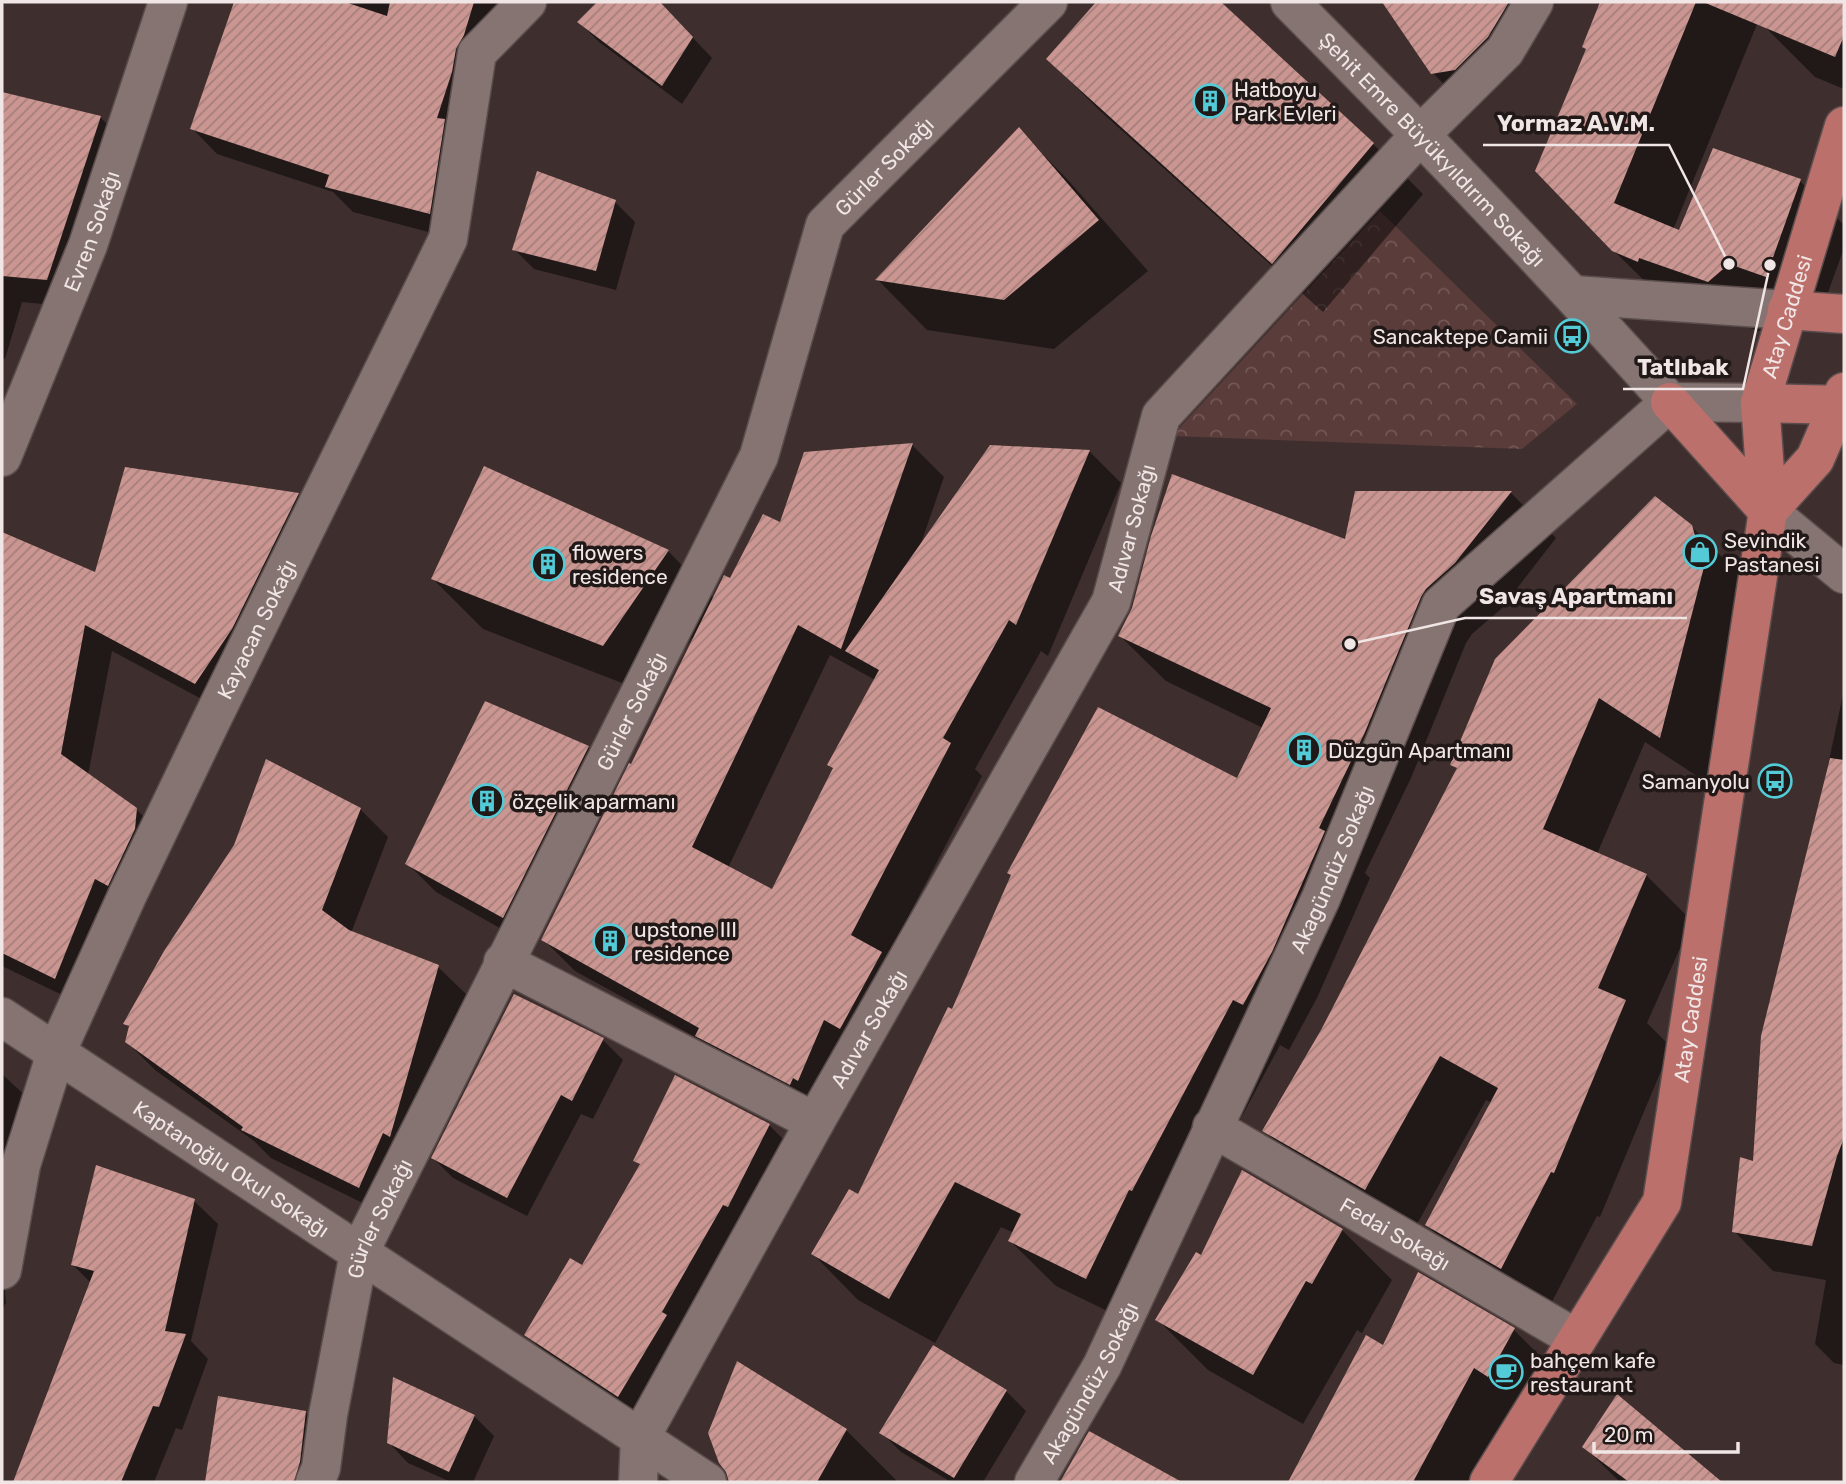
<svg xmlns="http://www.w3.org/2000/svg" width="1846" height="1484" font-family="Rubik,sans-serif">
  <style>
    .park { fill: url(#park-crowns) }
    .shadow { fill: #0007; fill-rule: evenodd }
    .building { fill: url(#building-hatch) }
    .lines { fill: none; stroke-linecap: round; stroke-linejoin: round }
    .minor-casing { stroke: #5a4d4c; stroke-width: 41 }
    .major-casing { stroke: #5a4d4c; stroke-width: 41 }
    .minor { stroke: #857472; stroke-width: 38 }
    .major { stroke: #bc706c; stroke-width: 38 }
    .labels { text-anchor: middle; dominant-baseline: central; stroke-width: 7; stroke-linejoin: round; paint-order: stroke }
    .poi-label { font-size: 21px; fill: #f0e6e5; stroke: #201918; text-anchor: start }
    .street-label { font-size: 21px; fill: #f0e6e5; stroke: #201918 }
    .leader { fill: none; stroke: #f0e6e5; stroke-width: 2.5 }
    .callout-dot { fill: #f0e6e5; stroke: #201918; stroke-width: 2.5 }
    .callout-label { font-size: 23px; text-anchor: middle; font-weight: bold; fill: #f0e6e5; stroke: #201918; stroke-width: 7; stroke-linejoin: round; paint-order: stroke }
  </style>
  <defs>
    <pattern id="park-crowns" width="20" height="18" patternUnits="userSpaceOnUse" patternTransform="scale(1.75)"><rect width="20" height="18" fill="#5a3c3a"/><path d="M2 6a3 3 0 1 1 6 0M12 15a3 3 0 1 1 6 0" fill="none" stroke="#725856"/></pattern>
    <pattern id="building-hatch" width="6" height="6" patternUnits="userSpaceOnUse" patternTransform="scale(1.75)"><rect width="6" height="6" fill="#cb9691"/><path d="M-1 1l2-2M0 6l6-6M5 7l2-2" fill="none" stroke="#a47e7a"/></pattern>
  </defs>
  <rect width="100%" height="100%" fill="#3e2f2e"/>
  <polygon class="park" points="1380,211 1577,404 1522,449 1172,436"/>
  <g class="shadow">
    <polygon points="235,2 507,2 455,239 353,212 333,192 217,154 192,128"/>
    <polygon points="599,2 659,2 712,58 682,104 599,42 579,22"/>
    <polygon points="1098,2 1218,2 1373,144 1423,194 1323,312 1098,109 1048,59"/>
    <polygon points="1385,2 1556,2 1550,14 1462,103 1433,73"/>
    <polygon points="1602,2 1766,2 1673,230 1680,232 1714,150 1800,181 1844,225 1844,248 1816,326 1780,313 1759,331 1689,307 1664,300 1613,250 1587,50 1584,47"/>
    <polygon points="1775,2 1844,2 1844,89 1815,77 1765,27"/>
    <polygon points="2,94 100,117 128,145 74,307 22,302 5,359 2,357"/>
    <polygon points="1019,130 1068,180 1148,271 1054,349 927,330 878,280"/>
    <polygon points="615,202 635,222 616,290 534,269 514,249"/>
    <path d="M912,445L944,477L920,546L990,447L1090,452L1121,483L1048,656L1041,651L975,769L982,776L886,959L830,1111L575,971L543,939L694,639L692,638L653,695L483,629L433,579L668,551L714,598L782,525L806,453ZM830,655L875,680L829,765L834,770L772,891L728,868Z"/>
    <polygon points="1357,493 1511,493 1556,538 1501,609 1472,634 1466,643 1411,778 1365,873 1370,878 1317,998 1289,1050 1280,1045 1132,1323 1056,1286 1010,1241 1014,1233 1001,1227 935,1343 858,1300 813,1254 858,1196 952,1011 1238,780 1263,728 1166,681 1120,636 1346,542"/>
    <polygon points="298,495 325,522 222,710 112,651 88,775 136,809 164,837 83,1005 2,966 2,555 10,538 96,574"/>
    <polygon points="1691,526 1737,572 1749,614 1706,782 1645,742 1597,854 1646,875 1692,921 1647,1023 1671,1047 1600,1217 1597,1216 1546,1313 1473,1271 1427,1225 1492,1103 1486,1100 1411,1235 1310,1176 1264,1130 1322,1031 1458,770 1452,764"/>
    <polygon points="1844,690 1844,1365 1834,1363 1815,1344 1826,1280 1773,1271 1734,1231 1754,1163 1814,831"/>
    <polygon points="588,747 617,776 532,946 436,892 407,863"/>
    <polygon points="360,809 388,837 351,933 438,967 466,994 418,1163 387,1215 271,1158 254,1141 155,1070 127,1042 131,1029 125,1023"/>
    <polygon points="603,1040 623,1060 593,1119 581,1114 527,1216 453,1178 433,1158"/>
    <polygon points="2,1074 31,1101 2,1209"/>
    <polygon points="769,1125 793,1149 642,1420 551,1359 527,1335 583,1267 641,1166 635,1160"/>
    <polygon points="194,1201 218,1224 191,1341 208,1359 182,1430 176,1428 154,1482 15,1482 91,1283 73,1265"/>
    <polygon points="1342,1230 1392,1280 1362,1333 1357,1330 1303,1424 1208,1370 1158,1320 1202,1257"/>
    <polygon points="2,1247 12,1257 5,1293 6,1303 2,1310"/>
    <polygon points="1419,1274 1514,1330 1564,1380 1489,1482 1290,1482 1367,1338 1384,1348"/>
    <polygon points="1006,1391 1026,1411 983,1482 951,1482 901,1452 881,1432"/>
    <polygon points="219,1398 306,1413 326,1433 319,1482 207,1482"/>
    <polygon points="474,1416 494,1436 473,1482 451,1482 408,1463 388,1442"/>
    <polygon points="846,1430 896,1480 895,1482 729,1482 729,1472"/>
    <polygon points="1090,1433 1178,1482 1062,1482"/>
    <polygon points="1584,1447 1702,1468 1716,1482 1620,1482"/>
  </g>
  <g class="building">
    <polygon points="234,2 345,2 387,16 390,2 474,2 464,35 456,49 452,72 437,118 445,119 430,214 325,187 329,175 190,129"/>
    <polygon points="597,2 660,2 693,37 662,86 577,22"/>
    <polygon points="1096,2 1221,2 1374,143 1272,264 1046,59"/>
    <polygon points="1382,2 1509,2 1488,37 1455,70 1431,74"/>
    <polygon points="1600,2 1696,2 1614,203 1679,230 1713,148 1801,179 1766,277 1729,264 1708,282 1639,258 1638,262 1612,251 1535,171 1586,49 1582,47"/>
    <polygon points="1703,2 1844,2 1844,36 1835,57"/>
    <polygon points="2,92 101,116 47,280 2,276"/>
    <polygon points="1019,127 1099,220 1004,300 875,280"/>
    <polygon points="537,171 616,200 596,271 512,250"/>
    <polygon points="913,443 841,649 798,625 692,847 772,889 833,768 827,765 879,670 845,651 990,445 1090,450 1016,625 1009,620 943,738 951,743 851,935 882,952 840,1029 824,1020 798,1081 793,1078 790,1085 695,1036 699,1028 541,940 629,763 631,764 724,575 730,578 763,514 780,522 804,452"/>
    <polygon points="484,466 669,550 603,646 431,579"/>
    <polygon points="125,467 299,493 232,629 195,684 85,625 61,754 137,808 135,829 108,886 95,879 55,979 2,953 2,532 95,572"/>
    <polygon points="1172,474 1345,539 1355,491 1512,491 1455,563 1426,589 1421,597 1365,732 1319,828 1325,831 1272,952 1243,1005 1233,1000 1132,1191 1129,1190 1086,1279 1008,1241 1021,1214 955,1182 889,1299 811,1254 849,1189 858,1194 948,1007 952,1009 1011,875 1007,873 1098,707 1237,778 1271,708 1118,636 1132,608 1151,536"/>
    <polygon points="1655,496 1692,525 1704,567 1660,738 1599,698 1543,829 1647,874 1598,988 1626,1000 1554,1173 1551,1172 1501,1269 1425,1225 1498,1088 1440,1056 1365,1190 1262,1131 1321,1030 1457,768 1450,765 1495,659"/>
    <polygon points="485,701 589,746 503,918 405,864"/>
    <polygon points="1830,758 1844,760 1844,1138 1837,1156 1812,1246 1732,1232 1740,1157 1753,1161 1761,1036"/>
    <polygon points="266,759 361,808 322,910 349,930 439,965 390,1137 383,1133 359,1188 241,1130 243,1127 125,1042 129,1026 123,1024 164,951 234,845"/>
    <polygon points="514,994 604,1038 572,1101 561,1095 507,1198 431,1158"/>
    <polygon points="675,1075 770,1124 728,1207 723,1205 662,1312 667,1315 618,1397 524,1335 570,1258 582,1265 640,1164 633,1161"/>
    <polygon points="96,1165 195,1199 165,1331 186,1334 159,1407 153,1406 121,1482 13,1482 94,1271 71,1265"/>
    <polygon points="1242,1170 1343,1229 1312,1284 1306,1281 1253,1375 1155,1320 1196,1252 1201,1255"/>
    <polygon points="1418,1272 1515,1328 1488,1377 1474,1368 1413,1482 1288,1482 1366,1335 1383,1345"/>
    <polygon points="933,1345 1007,1390 954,1478 879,1433"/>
    <polygon points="737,1361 847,1429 817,1482 729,1482 726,1472 719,1463 708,1433"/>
    <polygon points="393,1377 475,1415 449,1472 387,1443"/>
    <polygon points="1617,1394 1722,1482 1629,1482 1582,1447"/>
    <polygon points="218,1396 306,1411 300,1462 294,1482 205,1482"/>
    <polygon points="1089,1431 1182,1482 1060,1482"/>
  </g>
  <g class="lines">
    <defs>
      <g id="minor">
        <path id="s1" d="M1290,2C1420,133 1547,265 1670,402"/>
        <polyline points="1574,295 1787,310"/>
        <path id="s2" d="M2,457L88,245L168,2"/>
        <polyline points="1768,511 1844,574"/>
        <polyline points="503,962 815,1122"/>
        <path id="s3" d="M2,1017L707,1482"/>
        <path id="s4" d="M1212,1127L1577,1339"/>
        <path id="s5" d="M2,1270L21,1165L56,1053L127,896L212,719L448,239L477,53L527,2"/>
        <path id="s6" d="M315,1482L321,1468L328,1415L359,1253L759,456L825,225L1048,2"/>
        <path id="s7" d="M638,1482L640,1438L815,1122L1111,602L1161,416L1421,134L1505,51L1534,2"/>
        <path id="s8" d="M1034,1482L1102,1366L1321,898L1441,605L1670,402L1760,403"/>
      </g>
      <g id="major">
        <polyline points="1787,310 1844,314"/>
        <polyline points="1670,402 1768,511"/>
        <polyline points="1760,403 1844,405"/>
        <polyline points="1768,511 1815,459 1844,392"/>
        <path id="s9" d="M1489,1482L1662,1202L1768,511L1760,403L1844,126"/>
      </g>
    </defs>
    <use href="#minor" class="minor-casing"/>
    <use href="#major" class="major-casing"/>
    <use href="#minor" class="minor"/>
    <use href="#major" class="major"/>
  </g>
  <defs>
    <symbol id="building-ring" viewBox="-11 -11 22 22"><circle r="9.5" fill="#201918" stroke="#52cbd7" stroke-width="1.5"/><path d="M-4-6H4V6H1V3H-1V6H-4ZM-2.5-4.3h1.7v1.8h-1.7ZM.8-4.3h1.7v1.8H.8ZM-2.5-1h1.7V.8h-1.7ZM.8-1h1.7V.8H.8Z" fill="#52cbd7"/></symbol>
    <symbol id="bus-ring" viewBox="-11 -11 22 22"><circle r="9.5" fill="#201918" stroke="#52cbd7" stroke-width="1.5"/><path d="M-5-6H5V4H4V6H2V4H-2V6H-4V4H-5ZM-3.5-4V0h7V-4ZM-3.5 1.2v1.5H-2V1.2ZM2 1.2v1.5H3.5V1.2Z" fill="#52cbd7"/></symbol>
    <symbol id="shop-ring" viewBox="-11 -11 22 22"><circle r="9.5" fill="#201918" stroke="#52cbd7" stroke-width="1.5"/><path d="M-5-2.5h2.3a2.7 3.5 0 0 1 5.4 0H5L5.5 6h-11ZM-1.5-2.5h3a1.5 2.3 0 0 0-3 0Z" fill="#52cbd7"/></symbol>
    <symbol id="cafe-ring" viewBox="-11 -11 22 22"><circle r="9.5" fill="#201918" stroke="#52cbd7" stroke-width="1.5"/><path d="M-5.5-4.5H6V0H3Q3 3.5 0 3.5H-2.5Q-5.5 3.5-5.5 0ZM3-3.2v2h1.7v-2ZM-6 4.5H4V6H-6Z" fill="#52cbd7"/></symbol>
  </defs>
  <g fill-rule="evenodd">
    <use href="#building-ring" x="1191" y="82" width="38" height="38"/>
    <use href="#bus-ring" x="1553" y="317" width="38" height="38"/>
    <use href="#shop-ring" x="1681" y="533" width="38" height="38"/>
    <use href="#building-ring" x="529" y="545" width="38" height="38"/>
    <use href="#building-ring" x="1285" y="731" width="38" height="38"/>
    <use href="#bus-ring" x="1756" y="762" width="38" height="38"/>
    <use href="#building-ring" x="468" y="782" width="38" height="38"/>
    <use href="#building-ring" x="591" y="922" width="38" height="38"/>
    <use href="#cafe-ring" x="1487" y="1353" width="38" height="38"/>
  </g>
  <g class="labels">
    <g class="poi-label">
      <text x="1234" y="89">Hatboyu<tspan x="1234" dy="24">Park Evleri</tspan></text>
      <text x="1548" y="336" text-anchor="end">Sancaktepe Camii</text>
      <text x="1724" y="540">Sevindik<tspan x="1724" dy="24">Pastanesi</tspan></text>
      <text x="572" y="552">flowers<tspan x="572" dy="24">residence</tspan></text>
      <text x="1328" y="750">Düzgün Apartmanı</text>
      <text x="1750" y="781" text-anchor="end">Samanyolu</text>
      <text x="512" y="801">özçelik aparmanı</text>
      <text x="634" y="929">upstone III<tspan x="634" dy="24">residence</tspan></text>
      <text x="1530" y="1360">bahçem kafe<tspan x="1530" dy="24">restaurant</tspan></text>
    </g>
    <g class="street-label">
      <text stroke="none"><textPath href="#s1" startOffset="205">Şehit Emre Büyükyıldırım Sokağı</textPath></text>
      <text stroke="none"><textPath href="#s6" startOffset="1449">Gürler Sokağı</textPath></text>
      <text stroke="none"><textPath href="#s2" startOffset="243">Evren Sokağı</textPath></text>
      <text stroke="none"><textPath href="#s9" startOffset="1227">Atay Caddesi</textPath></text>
      <text stroke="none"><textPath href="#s7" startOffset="1080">Adıvar Sokağı</textPath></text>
      <text stroke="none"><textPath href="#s5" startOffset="693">Kayacan Sokağı</textPath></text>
      <text stroke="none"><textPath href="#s6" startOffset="840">Gürler Sokağı</textPath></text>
      <text stroke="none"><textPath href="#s8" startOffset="682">Akagündüz Sokağı</textPath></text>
      <text stroke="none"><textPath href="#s9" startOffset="514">Atay Caddesi</textPath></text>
      <text stroke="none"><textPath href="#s7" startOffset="513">Adıvar Sokağı</textPath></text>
      <text stroke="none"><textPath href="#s3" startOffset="275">Kaptanoğlu Okul Sokağı</textPath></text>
      <text stroke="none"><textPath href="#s6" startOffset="273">Gürler Sokağı</textPath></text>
      <text stroke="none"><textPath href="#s4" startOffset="212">Fedai Sokağı</textPath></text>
      <text stroke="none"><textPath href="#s8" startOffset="114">Akagündüz Sokağı</textPath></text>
    </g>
  </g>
  <path class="leader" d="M1729 264L1669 145H1483M1770 265L1743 389H1623M1350 644L1465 618H1687"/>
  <g class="callout-dot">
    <circle cx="1729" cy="264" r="7"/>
    <circle cx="1770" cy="265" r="7"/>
    <circle cx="1350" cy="644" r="7"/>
  </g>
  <g class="callout-label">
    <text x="1576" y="131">Yormaz A.V.M.</text>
    <text x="1683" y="375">Tatlıbak</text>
    <text x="1576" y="604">Savaş Apartmanı</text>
  </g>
  <rect width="1846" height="1484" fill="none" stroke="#f0e6e5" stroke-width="7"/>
  <path d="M1594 1442v10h144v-10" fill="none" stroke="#f0e6e5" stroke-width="3.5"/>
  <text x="1604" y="1442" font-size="21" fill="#f0e6e5" stroke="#201918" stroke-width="5" paint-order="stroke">20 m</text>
</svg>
